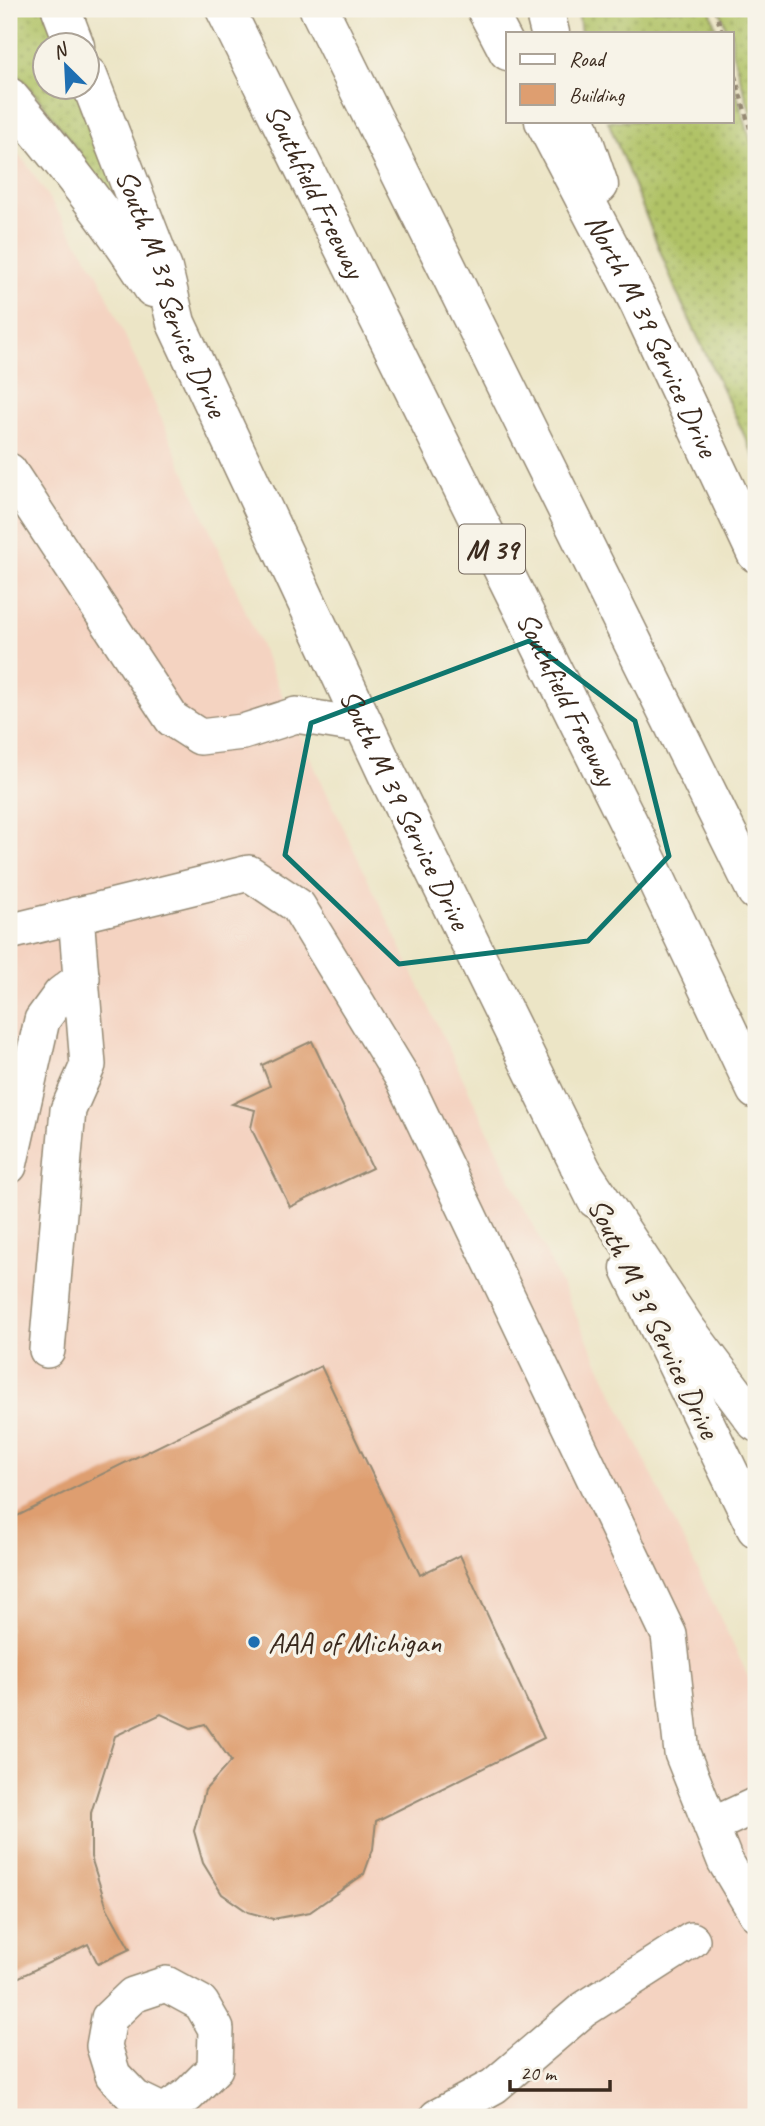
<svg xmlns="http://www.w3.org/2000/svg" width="765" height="2126" font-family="Caveat,sans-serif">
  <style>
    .built { fill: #f4d3c1 }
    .grass { fill: url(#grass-dots); stroke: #767642; stroke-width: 2 }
    .building { fill: #de9e70 }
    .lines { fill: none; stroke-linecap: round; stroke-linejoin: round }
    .minor-casing { stroke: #948872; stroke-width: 38 }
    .major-casing { stroke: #948872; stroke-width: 41 }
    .highway-casing { stroke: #948872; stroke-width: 41 }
    .path { stroke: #948872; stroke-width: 4.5; stroke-dasharray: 5 5; stroke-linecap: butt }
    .minor { stroke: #fff; stroke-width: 35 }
    .major { stroke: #fff; stroke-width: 38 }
    .highway { stroke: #fff; stroke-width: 38 }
    .marked { fill: none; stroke: #0f766e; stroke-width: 5; stroke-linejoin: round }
    .poi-dot { fill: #1f6fb2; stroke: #f7f3e8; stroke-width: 2.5 }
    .labels { text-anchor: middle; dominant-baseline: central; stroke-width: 7; stroke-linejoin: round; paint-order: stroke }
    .shield { fill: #f7f3e8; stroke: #73665b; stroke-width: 2 }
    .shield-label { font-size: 28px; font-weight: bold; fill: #3b2a1e }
    .street-label { font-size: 30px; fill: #3b2a1e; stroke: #f7f3e8 }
    .poi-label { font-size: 30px; fill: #3b2a1e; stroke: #f7f3e8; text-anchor: start }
  </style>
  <defs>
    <pattern id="grass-dots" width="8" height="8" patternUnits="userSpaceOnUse" patternTransform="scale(1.75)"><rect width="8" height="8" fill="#b0c266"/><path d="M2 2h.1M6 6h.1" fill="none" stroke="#909e53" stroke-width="1.8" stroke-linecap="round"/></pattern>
  </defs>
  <rect width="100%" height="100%" fill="#f7f3e8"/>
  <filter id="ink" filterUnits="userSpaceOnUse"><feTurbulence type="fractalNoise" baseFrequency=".0143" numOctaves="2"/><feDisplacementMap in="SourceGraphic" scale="14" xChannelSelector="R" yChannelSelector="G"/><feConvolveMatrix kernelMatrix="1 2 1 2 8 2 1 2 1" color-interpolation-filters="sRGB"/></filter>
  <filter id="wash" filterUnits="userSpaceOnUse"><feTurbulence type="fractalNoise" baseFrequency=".00686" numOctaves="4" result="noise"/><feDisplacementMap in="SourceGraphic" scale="28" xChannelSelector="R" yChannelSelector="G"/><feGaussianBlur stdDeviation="1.57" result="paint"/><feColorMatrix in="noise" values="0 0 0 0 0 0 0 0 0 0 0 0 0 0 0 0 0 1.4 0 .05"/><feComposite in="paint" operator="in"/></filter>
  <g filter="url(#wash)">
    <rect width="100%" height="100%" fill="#ece5c6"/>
    <polygon class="built" points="9,146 26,163 98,274 304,745 756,1693 756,2117 9,2117"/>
    <g class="grass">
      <path d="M9,9H48L64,45L46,46V88H83L145,255C103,189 63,122 9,65Z"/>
      <polygon points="578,9 710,9 717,33 581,33"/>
      <polygon points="720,9 756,9 756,130 732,51 732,33 727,33"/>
      <polygon points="732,78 756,158 756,460 677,293 608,121 732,121"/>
    </g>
    <g id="blocks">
      <g class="building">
        <polygon points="312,1041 372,1168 290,1207 251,1128 255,1110 232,1104 270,1086 262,1065"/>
        <polygon points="321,1366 420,1575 460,1555 544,1738 376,1821 373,1849 364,1874 310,1912 273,1919 248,1912 222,1894 203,1863 194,1831 205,1790 231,1761 205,1724 191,1728 161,1714 115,1736 91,1813 91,1857 107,1908 130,1949 98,1964 88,1944 9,1982 9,1520"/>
      </g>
    </g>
  </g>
  <g filter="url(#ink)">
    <use href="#blocks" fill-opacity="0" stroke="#948872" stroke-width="2"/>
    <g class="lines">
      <defs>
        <g id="minor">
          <polyline points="9,471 172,719 200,737 243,732 296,715 364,726"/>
          <polyline points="9,932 249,873 298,906 405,1082 669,1635 682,1753 725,1861 756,1913"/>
          <polyline points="9,1166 42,1020 61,994 82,978"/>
          <polyline points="47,1350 68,1110 88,1065 76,915"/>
          <polyline points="711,1826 756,1805"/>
          <polygon points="166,1984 201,2003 216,2029 215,2068 188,2095 164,2112 135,2098 113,2075 104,2046 109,2018 133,1995"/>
          <polyline points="437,2117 494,2086 583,2010 692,1940"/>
        </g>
        <g id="major">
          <polyline points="61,9 75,46"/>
          <polyline points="486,9 508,51"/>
          <polyline points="544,9 550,33"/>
          <path id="s1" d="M88,76L163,269L176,323L389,778L596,1199"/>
          <path d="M9,97C61,158 110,220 153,288"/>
          <path id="s2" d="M544,121L639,303L756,553"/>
          <polyline points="577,121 599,185"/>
          <polyline points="630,1268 756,1528"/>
        </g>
        <g id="highway">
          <path id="s3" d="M225,9L649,864L756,1090"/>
          <polyline points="319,9 756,891"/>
          <polyline points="580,1168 686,1329 756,1422"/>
        </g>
      </defs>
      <use href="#minor" class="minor-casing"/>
      <use href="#major" class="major-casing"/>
      <use href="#highway" class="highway-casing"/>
      <g class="path">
        <polyline points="715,9 722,33"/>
        <polyline points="732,66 756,149"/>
      </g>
      <use href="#minor" class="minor"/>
      <use href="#major" class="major"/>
      <use href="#highway" class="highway"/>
    </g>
  </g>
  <path class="marked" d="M529,641L635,721L669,856L588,941L399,964L285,855L311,723Z"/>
  <circle class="poi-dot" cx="254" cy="1642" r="7"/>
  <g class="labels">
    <rect class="shield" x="459" y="524.5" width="66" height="49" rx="5"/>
    <g class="shield-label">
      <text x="492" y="549">M 39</text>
    </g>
    <g class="street-label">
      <text stroke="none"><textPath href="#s3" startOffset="203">Southfield Freeway</textPath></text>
      <text stroke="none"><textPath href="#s1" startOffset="233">South M 39 Service Drive</textPath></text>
      <text stroke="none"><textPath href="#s2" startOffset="240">North M 39 Service Drive</textPath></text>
      <text stroke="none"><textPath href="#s3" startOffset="770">Southfield Freeway</textPath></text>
      <text stroke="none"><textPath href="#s1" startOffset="800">South M 39 Service Drive</textPath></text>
      <text transform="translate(654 1318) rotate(64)">South M 39 Service Drive</text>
    </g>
    <g class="poi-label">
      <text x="268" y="1642">AAA of Michigan</text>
    </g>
  </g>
  <rect width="765" height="2126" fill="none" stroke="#f7f3e8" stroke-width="35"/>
  <rect x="506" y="32" width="228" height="91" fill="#f7f3e8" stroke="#aca397" stroke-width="2"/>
  <rect x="520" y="54" width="35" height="10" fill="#ffffff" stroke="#aca397" stroke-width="2"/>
  <text x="569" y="66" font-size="21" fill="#3b2a1e">Road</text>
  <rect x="520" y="84" width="35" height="21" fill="#de9e70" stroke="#aca397" stroke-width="2"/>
  <text x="569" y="102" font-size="21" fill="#3b2a1e">Building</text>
  <g transform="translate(66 66) rotate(336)"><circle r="33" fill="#f7f3e8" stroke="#aca397" stroke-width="2"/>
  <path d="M0-5L12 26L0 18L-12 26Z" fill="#1f6fb2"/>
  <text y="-10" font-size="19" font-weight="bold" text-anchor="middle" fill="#3b2a1e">N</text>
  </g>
  <path d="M510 2080v10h100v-10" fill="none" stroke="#3b2a1e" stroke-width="3.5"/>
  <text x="520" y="2080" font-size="21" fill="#3b2a1e" stroke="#f7f3e8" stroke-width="5" paint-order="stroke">20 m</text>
</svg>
